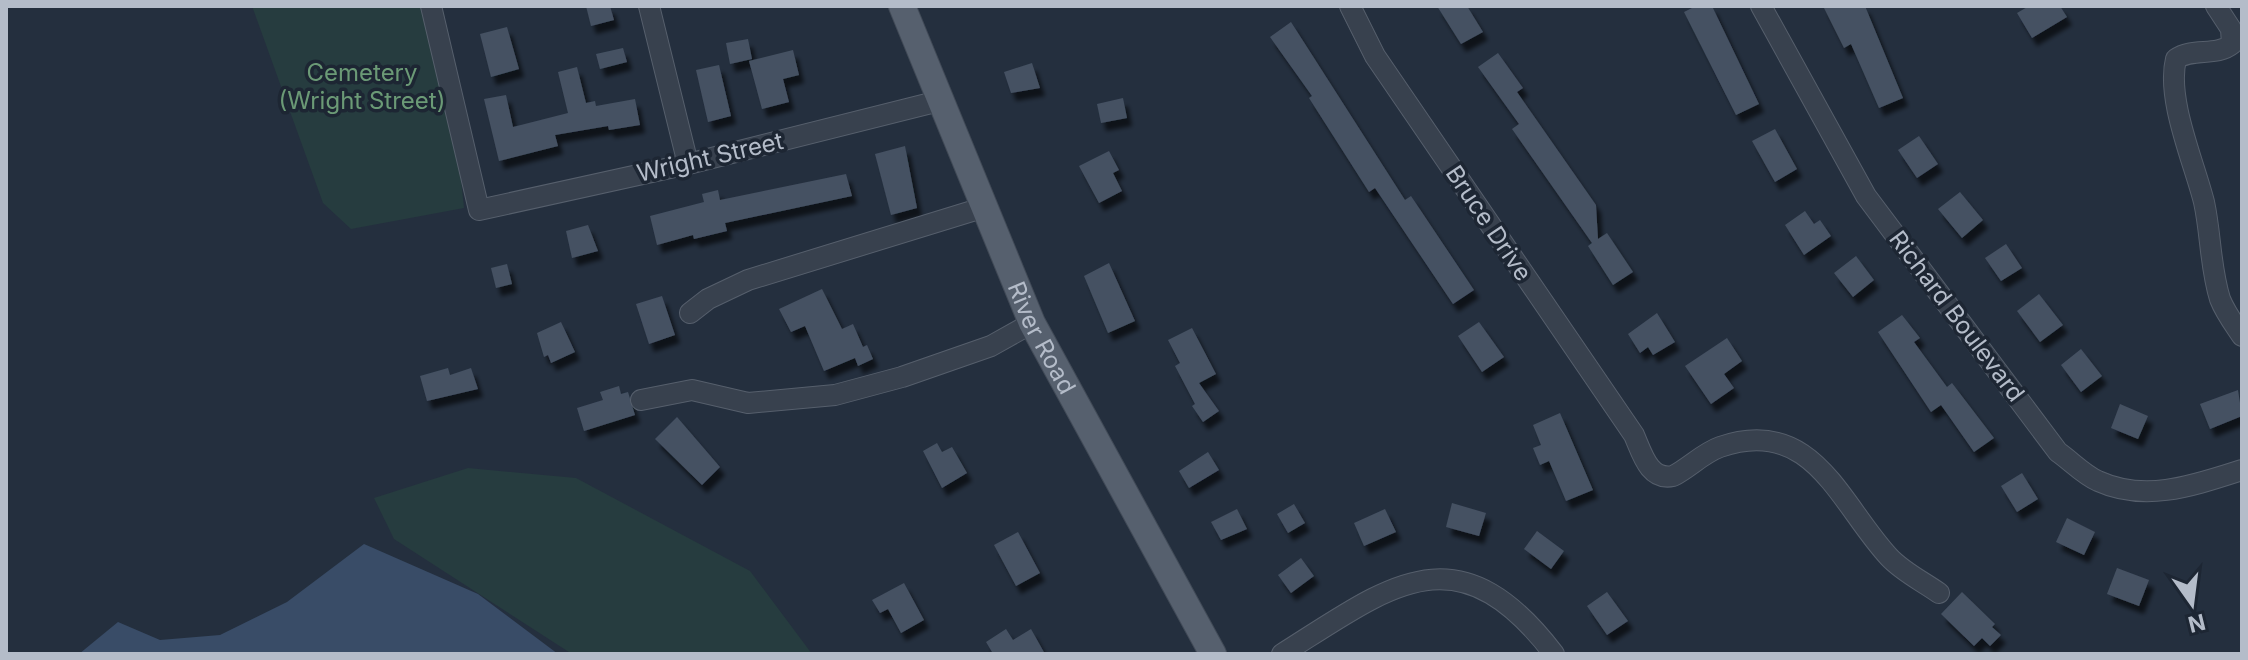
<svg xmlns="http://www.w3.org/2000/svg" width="2248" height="660" font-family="Inter,sans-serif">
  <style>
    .green { fill: #263c3f }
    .water { fill: #394c67 }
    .building { fill: #455162; filter: url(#shadow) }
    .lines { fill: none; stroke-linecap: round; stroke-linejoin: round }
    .minor-casing { stroke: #565f6c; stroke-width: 22 }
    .major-casing { stroke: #414a57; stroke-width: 28 }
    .minor { stroke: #38414e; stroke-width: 20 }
    .major { stroke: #56606e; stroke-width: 26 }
    .labels { text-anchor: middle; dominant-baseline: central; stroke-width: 7; stroke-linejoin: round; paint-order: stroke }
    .park-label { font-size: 24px; fill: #6b9a76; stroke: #1d2633 }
    .street-label { font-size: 24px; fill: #b4bcc9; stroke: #1d2633 }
  </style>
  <defs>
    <filter id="shadow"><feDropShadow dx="5" dy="8" stdDeviation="2" flood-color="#0009"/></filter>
  </defs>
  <rect width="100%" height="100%" fill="#242f3e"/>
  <g class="green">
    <polygon points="252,6 422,6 460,170 464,208 351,229 323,203"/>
    <polygon points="468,468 576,478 750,571 812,654 572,654 394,539 374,498"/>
  </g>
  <polygon class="water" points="364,544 478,594 558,654 79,654 118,622 160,640 220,635 287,602"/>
  <g class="building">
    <polygon points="586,6 610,6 614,20 591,26"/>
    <polygon points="1437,6 1467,6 1483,32 1461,44"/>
    <polygon points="1696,6 1712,6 1759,104 1736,115 1684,12"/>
    <polygon points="1823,6 1865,6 1903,98 1879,108 1851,44 1844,48"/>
    <polygon points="2029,6 2060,6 2067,17 2032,38 2017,13"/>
    <polygon points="1291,22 1405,200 1411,196 1474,290 1453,304 1375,188 1369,192 1309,98 1312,96 1270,37"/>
    <polygon points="507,27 519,69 491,77 480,34"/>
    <polygon points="748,39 752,59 730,64 726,43"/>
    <polygon points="623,48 627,62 600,69 596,54"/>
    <polygon points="793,50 799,75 783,79 789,102 762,109 749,61"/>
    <polygon points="1498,53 1523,88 1517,92 1596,205 1598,239 1607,233 1633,272 1613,285 1588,246 1592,243 1512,129 1519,124 1478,67"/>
    <polygon points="1032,63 1040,88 1011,93 1004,72"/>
    <polygon points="719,65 731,116 708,122 696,70"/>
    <polygon points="577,67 586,103 595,101 596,106 635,99 640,125 609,130 608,126 555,135 558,146 499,161 484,99 506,95 513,127 568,113 558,72"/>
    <polygon points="1123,98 1127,118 1101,123 1097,104"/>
    <polygon points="1775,129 1797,169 1775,182 1752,141"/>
    <polygon points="1919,136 1938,164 1917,178 1898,150"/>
    <polygon points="905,146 917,208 891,215 875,154"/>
    <polygon points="1109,151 1119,170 1113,173 1122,191 1099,203 1079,166"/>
    <polygon points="846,174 852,196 725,223 727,231 694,239 693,235 657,245 650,216 704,202 702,194 718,190 720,200"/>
    <polygon points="1960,192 1983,220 1962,238 1938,209"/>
    <polygon points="1805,211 1814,224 1820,220 1831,236 1804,255 1785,225"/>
    <polygon points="588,225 598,251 572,258 566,231"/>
    <polygon points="2006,244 2022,268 2001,281 1985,258"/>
    <polygon points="1856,256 1874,280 1853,297 1834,273"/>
    <polygon points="1109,263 1135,321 1108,333 1084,276"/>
    <polygon points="507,264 512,284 496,288 491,268"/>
    <polygon points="822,289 842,329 853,324 863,347 867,345 873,359 858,366 855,358 824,371 805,326 791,332 779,309"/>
    <polygon points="2039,294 2063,325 2040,342 2017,311"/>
    <polygon points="662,296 675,335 649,344 636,304"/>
    <polygon points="1657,313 1675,342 1653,355 1648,347 1640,353 1628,334"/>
    <polygon points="1902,315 1920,338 1914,342 1947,387 1952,383 1994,438 1974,452 1941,405 1931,412 1878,332"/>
    <polygon points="561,322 575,352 551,363 548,355 544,357 537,333"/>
    <polygon points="1479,322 1504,357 1482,372 1458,336"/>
    <polygon points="1192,328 1216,374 1199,383 1219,411 1203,422 1192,406 1195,404 1175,366 1180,363 1168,340"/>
    <polygon points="1727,338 1742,361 1724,374 1734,388 1711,404 1685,366"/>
    <polygon points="2081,349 2102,376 2081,392 2061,365"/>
    <polygon points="448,368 450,375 471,368 478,389 427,401 420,376"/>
    <polygon points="619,386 621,394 628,392 635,415 584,431 577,408 603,400 600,392"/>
    <polygon points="2238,390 2242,416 2210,429 2200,404"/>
    <polygon points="2120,404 2148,416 2138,439 2111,428"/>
    <polygon points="1560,413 1593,490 1566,501 1549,461 1540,465 1533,448 1541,445 1533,425"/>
    <polygon points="677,417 720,467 702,485 655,439"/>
    <polygon points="937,443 942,452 952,447 967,473 942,488 923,451"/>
    <polygon points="1208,452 1219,470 1189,488 1179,471"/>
    <polygon points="2022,473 2038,499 2017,512 2001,486"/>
    <polygon points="1452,503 1486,513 1479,536 1446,527"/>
    <polygon points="1294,504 1305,523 1288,533 1277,514"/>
    <polygon points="1237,509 1247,529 1221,540 1211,522"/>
    <polygon points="1385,509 1396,532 1364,546 1354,523"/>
    <polygon points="2067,518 2095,532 2084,555 2056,542"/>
    <polygon points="1537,531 1564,551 1551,569 1524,549"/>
    <polygon points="1018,532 1040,573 1016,586 994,545"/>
    <polygon points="1301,558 1314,576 1291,593 1278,575"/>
    <polygon points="2117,568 2149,580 2139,606 2107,594"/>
    <polygon points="904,583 924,620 901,633 888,609 880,613 872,600"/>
    <polygon points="1607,592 1628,621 1607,635 1587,606"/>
    <polygon points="1962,592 1995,624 1992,627 2001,635 1990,646 1982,638 1974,646 1941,614"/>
    <polygon points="1006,629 1013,640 1031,629 1045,654 989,654 992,652 986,642"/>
  </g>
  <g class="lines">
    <defs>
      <g id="minor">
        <polyline points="431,6 479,210 688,164 939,101"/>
        <polyline points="649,6 688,164"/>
        <path d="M1350,6L1375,56L1634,435C1642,453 1649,481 1673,476C1689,468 1703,453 1720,447C1813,415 1839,503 1889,557C1903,572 1922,581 1939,593"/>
        <path d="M1761,6L1866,196L2058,452C2071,461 2084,475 2098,481C2146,503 2195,485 2242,470"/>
        <path d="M2216,6L2231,29L2232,44C2216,57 2193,47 2176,59C2166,99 2194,162 2204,202C2211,234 2210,267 2220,299C2225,312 2234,324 2242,336"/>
        <polyline points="690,313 708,299 748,280 982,208"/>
        <polyline points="641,400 692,390 748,403 835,395 902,377 991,346 1032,323"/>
        <path d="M1282,654C1390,586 1457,527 1554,654"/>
      </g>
      <g id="major">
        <path id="s1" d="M902,6L1032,323L1213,654"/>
      </g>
    </defs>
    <use href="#minor" class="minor-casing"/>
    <use href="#major" class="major-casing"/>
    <use href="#minor" class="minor"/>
    <use href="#major" class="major"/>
  </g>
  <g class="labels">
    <g class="park-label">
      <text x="362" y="72">Cemetery<tspan x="362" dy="28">(Wright Street)</tspan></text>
    </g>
    <g class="street-label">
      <text transform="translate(710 157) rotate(-13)">Wright Street</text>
      <text transform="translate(1489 223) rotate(56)">Bruce Drive</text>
      <text transform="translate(1957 316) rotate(53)">Richard Boulevard</text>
      <text stroke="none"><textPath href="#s1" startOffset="360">River Road</textPath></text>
    </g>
  </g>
  <rect width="2248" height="660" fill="none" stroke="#b4bcc9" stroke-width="16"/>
  <g transform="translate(2192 604) rotate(166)" stroke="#1d2633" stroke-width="6" paint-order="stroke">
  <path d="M0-6L14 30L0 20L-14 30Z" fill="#b4bcc9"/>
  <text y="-12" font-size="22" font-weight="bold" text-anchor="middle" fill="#b4bcc9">N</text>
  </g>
</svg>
